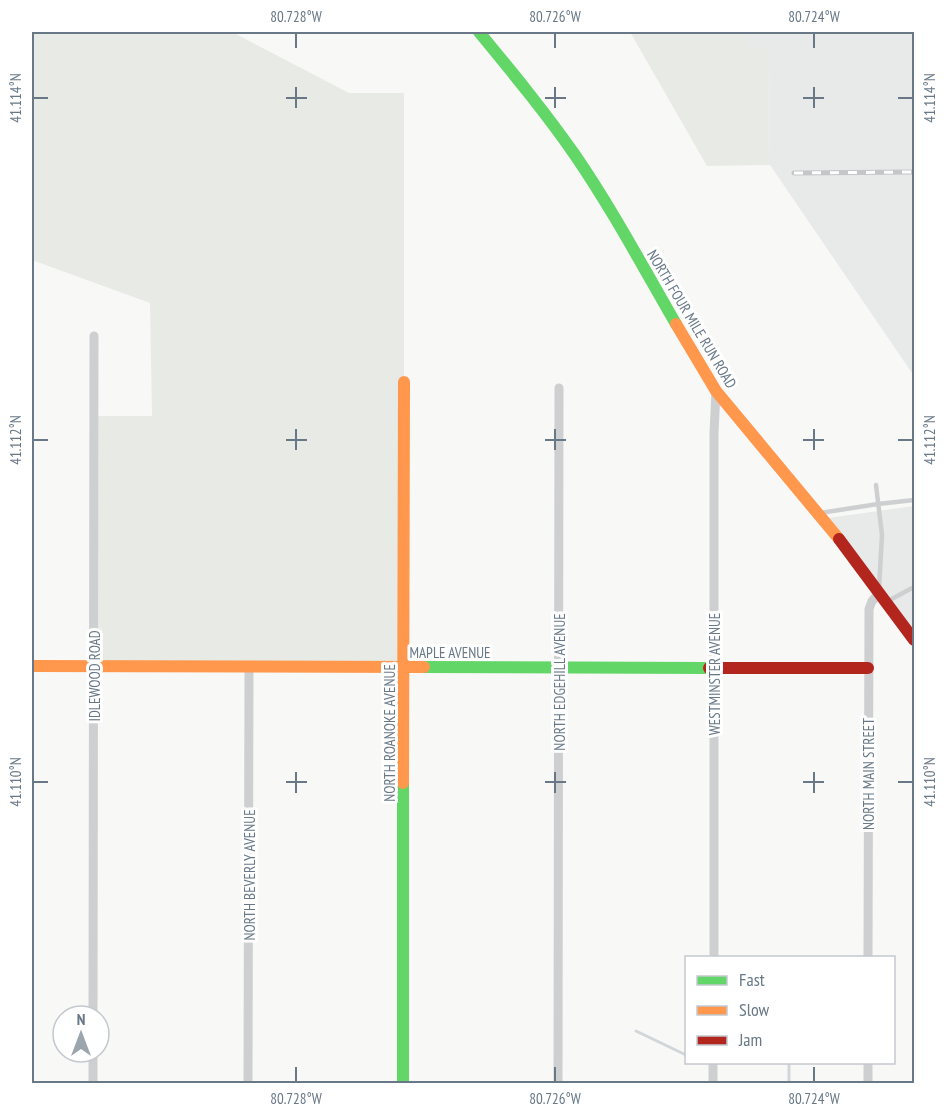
<svg xmlns="http://www.w3.org/2000/svg" width="946" height="1115" font-family="'PT Sans Narrow',sans-serif">
  <style>
    .built { fill: #e8e9e9 }
    .green { fill: #e8ebe5 }
    .lines { fill: none; stroke-linecap: round; stroke-linejoin: round }
    .stream { stroke: #d0d7da; stroke-width: 3 }
    .lane { stroke: #cecfd0; stroke-width: 4.5 }
    .street { stroke: #cecfd0; stroke-width: 9 }
    .fast { stroke: #63d668; stroke-width: 12 }
    .slow { stroke: #ff974d; stroke-width: 12 }
    .jam { stroke: #b3261e; stroke-width: 12 }
    .rail-casing { stroke: #c4c6c7; stroke-width: 5 }
    .rail { stroke: #fff; stroke-width: 3; stroke-dasharray: 9; stroke-linecap: butt }
    .ticks { fill: none; stroke: #687887; stroke-width: 2 }
    .labels { text-anchor: middle; dominant-baseline: central; stroke-width: 6; stroke-linejoin: round; paint-order: stroke }
    .street-label { font-size: 15px; fill: #687887; stroke: #fff }
    .neatline { fill: none; stroke: #687887; stroke-width: 2 }
    .ticks-label { font-size: 15px; text-anchor: middle; fill: #687887 }
  </style>
  <rect width="100%" height="100%" fill="#f8f8f7"/>
  <g class="built">
    <polygon points="746,32 914,32 914,376 770,165 769,50 746,49"/>
    <polygon points="914,506 914,640 821,519"/>
  </g>
  <g class="green">
    <polygon points="32,32 232,32 349,93 404,93 404,667 94,667 94,416 152,416 150,303 32,260"/>
    <polygon points="630,32 746,32 746,49 769,49 770,165 707,166"/>
  </g>
  <g class="lines">
    <g class="stream">
      <polyline points="636,1031 686,1055"/>
      <polyline points="789,1062 789,1084"/>
    </g>
    <g class="lane">
      <polyline points="876,485 882,535 879,588"/>
      <polyline points="820,513 878,504 914,500"/>
      <polyline points="888,601 914,587"/>
    </g>
    <g class="street">
      <polyline points="714,958 714,433 716,391"/>
      <polyline points="868,958 869,609 872,601 879,594"/>
      <polyline points="93,1016 94,336"/>
      <polyline points="93,1084 93,1052"/>
      <polyline points="248,1084 249,667"/>
      <polyline points="558,1084 559,388"/>
      <polyline points="713,1084 713,1062"/>
      <polyline points="868,1084 868,1062"/>
    </g>
    <g class="fast">
      <path d="M479,32C512,72 545,112 575,155C612,209 643,267 676,324"/>
      <polyline points="424,667 709,668"/>
      <polyline points="403,1084 403,783"/>
    </g>
    <g class="slow">
      <polyline points="676,324 716,391 839,539"/>
      <polyline points="32,666 424,667"/>
      <polyline points="403,783 404,382"/>
    </g>
    <g class="jam">
      <polyline points="839,539 914,640"/>
      <polyline points="709,668 868,668"/>
    </g>
    <defs>
      <polyline id="rail" points="794,173 914,172"/>
    </defs>
    <use href="#rail" class="rail-casing"/>
    <use href="#rail" class="rail"/>
  </g>
  <path class="ticks" d="M296,33V48M555,33V48M814,33V48M296,87V108M555,87V108M814,87V108M33,98H48M286,98H307M545,98H566M803,98H824M898,98H913M296,429V450M555,429V450M814,429V450M33,440H48M286,440H307M545,440H566M803,440H824M898,440H913M296,772V793M555,772V793M814,772V793M33,782H48M286,782H307M545,782H566M803,782H824M898,782H913M296,1067V1082M555,1067V1082M814,1067V1082"/>
  <g class="labels">
    <g class="street-label">
      <text transform="translate(692 319) rotate(59)">NORTH FOUR MILE RUN ROAD</text>
      <text x="450" y="652">MAPLE AVENUE</text>
      <text transform="translate(714 674) rotate(-90)">WESTMINSTER AVENUE</text>
      <text transform="translate(94 676) rotate(-90)">IDLEWOOD ROAD</text>
      <text transform="translate(559 682) rotate(-90)">NORTH EDGEHILL AVENUE</text>
      <text transform="translate(389 733) rotate(-90)">NORTH ROANOKE AVENUE</text>
      <text transform="translate(868 774) rotate(-90)">NORTH MAIN STREET</text>
      <text transform="translate(249 875) rotate(-90)">NORTH BEVERLY AVENUE</text>
    </g>
  </g>
  <rect width="946" height="1115" fill="none" stroke="#ffffff" stroke-width="66"/>
  <rect x="685" y="956" width="210" height="108" fill="#ffffff" stroke="#c3c9cf" stroke-width="1.5"/>
  <rect x="697" y="976" width="30" height="9" fill="#63d668" stroke="#c3c9cf" stroke-width="1.5"/>
  <text x="739" y="986" font-size="18" fill="#687887">Fast</text>
  <rect x="697" y="1006" width="30" height="9" fill="#ff974d" stroke="#c3c9cf" stroke-width="1.5"/>
  <text x="739" y="1016" font-size="18" fill="#687887">Slow</text>
  <rect x="697" y="1036" width="30" height="9" fill="#b3261e" stroke="#c3c9cf" stroke-width="1.5"/>
  <text x="739" y="1046" font-size="18" fill="#687887">Jam</text>
  <g transform="translate(81 1034)"><circle r="28" fill="#ffffff" stroke="#c3c9cf" stroke-width="1.5"/>
  <path d="M0-4.5L10 22L0 15L-10 22Z" fill="#9aa5ae"/>
  <text y="-9" font-size="16" font-weight="bold" text-anchor="middle" fill="#687887">N</text>
  </g>
  <rect x="33" y="33" width="880" height="1049" class="neatline"/>
  <g class="ticks-label">
    <text x="296" y="22">80.728°W</text>
    <text x="555" y="22">80.726°W</text>
    <text x="814" y="22">80.724°W</text>
    <text transform="translate(16 98) rotate(-90)" y="5">41.114°N</text>
    <text transform="translate(930 98) rotate(-90)" y="5">41.114°N</text>
    <text transform="translate(16 440) rotate(-90)" y="5">41.112°N</text>
    <text transform="translate(930 440) rotate(-90)" y="5">41.112°N</text>
    <text transform="translate(16 782) rotate(-90)" y="5">41.110°N</text>
    <text transform="translate(930 782) rotate(-90)" y="5">41.110°N</text>
    <text x="296" y="1104">80.728°W</text>
    <text x="555" y="1104">80.726°W</text>
    <text x="814" y="1104">80.724°W</text>
  </g>
</svg>
